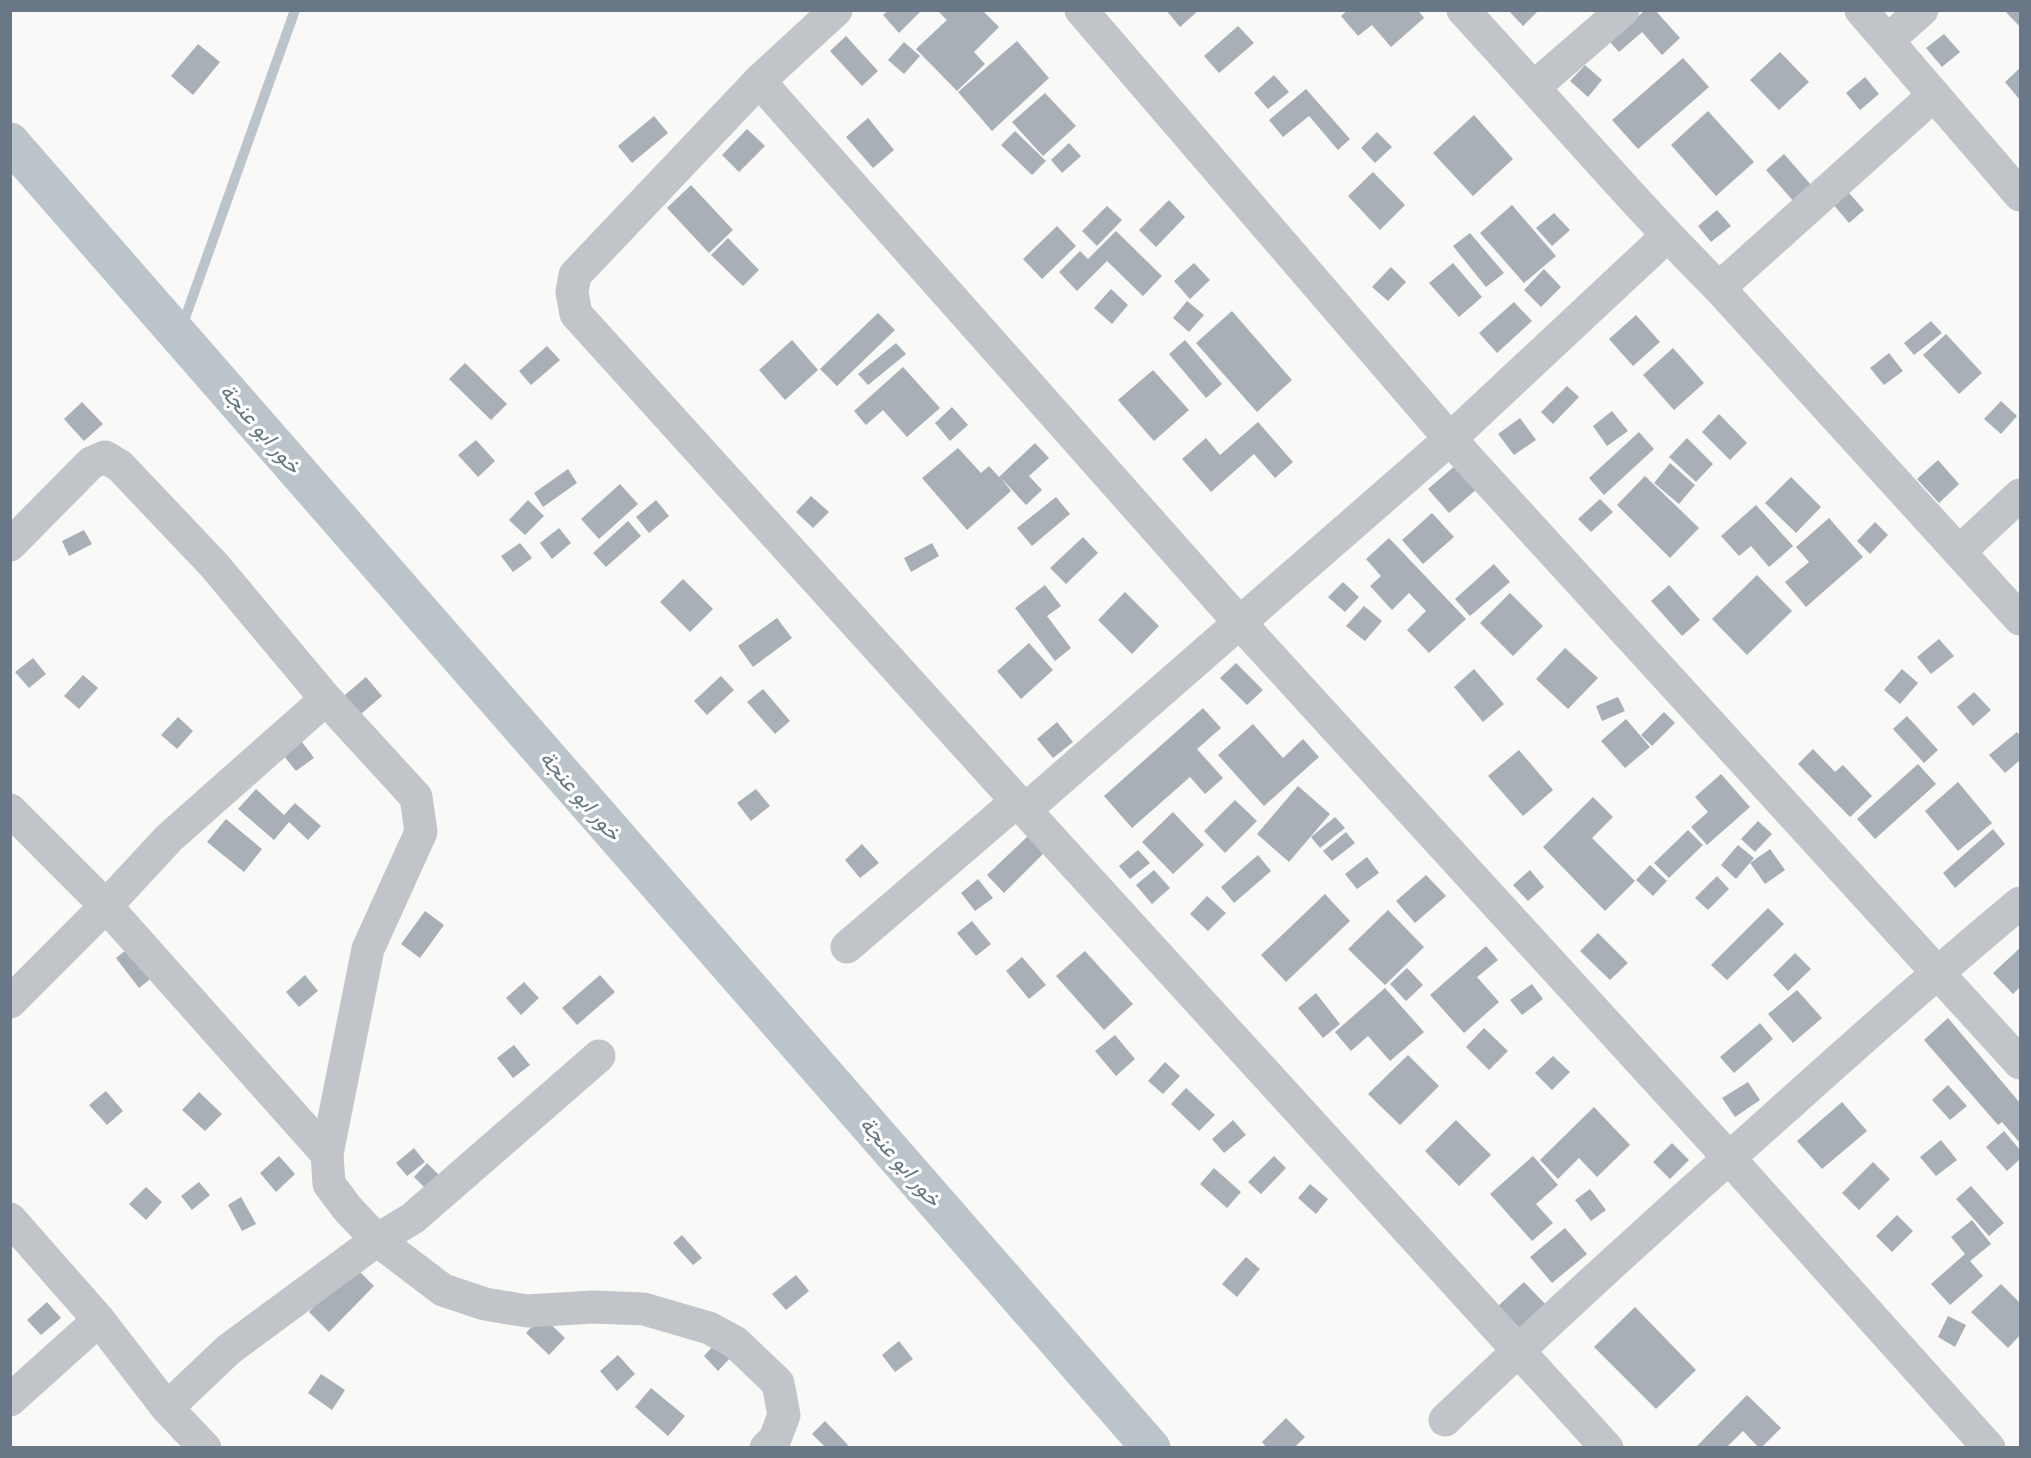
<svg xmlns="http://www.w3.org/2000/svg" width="2031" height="1458" font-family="Quicksand,Vazirmatn,sans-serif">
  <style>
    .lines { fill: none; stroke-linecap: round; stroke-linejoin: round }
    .stream { stroke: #bbc4ca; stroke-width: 10 }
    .canal { stroke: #bbc4ca; stroke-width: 39 }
    .building { fill: #a8afb7 }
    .street { stroke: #c1c5c9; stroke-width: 33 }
    .labels { text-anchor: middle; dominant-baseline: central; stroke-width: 6; stroke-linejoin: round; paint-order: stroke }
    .water-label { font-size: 22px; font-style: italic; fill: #667782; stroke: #fff }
  </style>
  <rect width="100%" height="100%" fill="#f9faf8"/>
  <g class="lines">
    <polyline class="stream" points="179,335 295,10"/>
    <polyline class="canal" points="10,142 1151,1448"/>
  </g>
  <g class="building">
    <polygon points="889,10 922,10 899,33 883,15"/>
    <polygon points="937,10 982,10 999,27 974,52 985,64 957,91 916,49 947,20"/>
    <polygon points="1166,10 1199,10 1180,27"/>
    <polygon points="1348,10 1418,10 1424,18 1391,47 1372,25 1358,36 1341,16"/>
    <polygon points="1508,10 1539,10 1523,26"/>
    <polygon points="1645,10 1655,10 1680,38 1662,55 1642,32 1619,52 1610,42"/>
    <polygon points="2004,10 2020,10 2020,27"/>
    <polygon points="1238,26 1254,43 1219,73 1204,56"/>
    <polygon points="1944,34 1960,52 1942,67 1926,48"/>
    <polygon points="846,36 878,71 862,86 830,51"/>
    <polygon points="1017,41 1049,78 992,131 958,92"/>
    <polygon points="904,42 920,56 904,74 888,60"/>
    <polygon points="198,44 220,62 193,95 171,76"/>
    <polygon points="1780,52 1809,82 1779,110 1750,80"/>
    <polygon points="1683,58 1709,87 1638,149 1612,120"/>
    <polygon points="1585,65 1602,80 1588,97 1570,81"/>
    <polygon points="2020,68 2020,100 2005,82"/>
    <polygon points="1274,75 1289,92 1268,109 1254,93"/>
    <polygon points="1865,77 1879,94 1860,110 1846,93"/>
    <polygon points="1306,89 1350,139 1338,150 1309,116 1283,137 1269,120"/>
    <polygon points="1045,93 1076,126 1043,156 1012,122"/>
    <polygon points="1708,111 1754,162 1716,196 1671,145"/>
    <polygon points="1474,115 1513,159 1473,196 1433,153"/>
    <polygon points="654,116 668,133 632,163 618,146"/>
    <polygon points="868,118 894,150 873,168 846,137"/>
    <polygon points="747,129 765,146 739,172 722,155"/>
    <polygon points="1015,131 1046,161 1032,175 1001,145"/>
    <polygon points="1377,132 1392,147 1375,163 1361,148"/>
    <polygon points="1069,143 1081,156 1062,173 1051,160"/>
    <polygon points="1784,154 1812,186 1794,202 1766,170"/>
    <polygon points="1373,172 1405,205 1380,230 1348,196"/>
    <polygon points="1834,176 1864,210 1849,223 1820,189"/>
    <polygon points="691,185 733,230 709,253 667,208"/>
    <polygon points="1169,200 1185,217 1156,247 1139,230"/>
    <polygon points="1512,205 1556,256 1524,283 1480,233"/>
    <polygon points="1107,206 1122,220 1097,246 1082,231"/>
    <polygon points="1717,210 1731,226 1711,242 1698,226"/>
    <polygon points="1554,213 1570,230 1552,246 1536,228"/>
    <polygon points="1057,226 1076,246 1042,279 1023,259"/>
    <polygon points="1116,231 1162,276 1143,296 1107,261 1077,291 1059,272 1080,251 1088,259"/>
    <polygon points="1470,233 1504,273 1486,287 1453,246"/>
    <polygon points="728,238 759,270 743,286 711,255"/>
    <polygon points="1194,263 1210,280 1190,299 1174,281"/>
    <polygon points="1453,263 1482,297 1459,317 1429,283"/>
    <polygon points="1391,267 1406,282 1388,301 1372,287"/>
    <polygon points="1544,269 1561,287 1541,307 1524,290"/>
    <polygon points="1111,289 1128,305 1112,324 1094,308"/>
    <polygon points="1187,301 1204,315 1189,332 1173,318"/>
    <polygon points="1514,302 1532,321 1497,353 1479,333"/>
    <polygon points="1232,311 1292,380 1257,412 1196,343"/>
    <polygon points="878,313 895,330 837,386 820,369"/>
    <polygon points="1636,315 1660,342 1633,366 1609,339"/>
    <polygon points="1931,321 1942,333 1914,355 1904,343"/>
    <polygon points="1946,334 1982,373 1959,394 1923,355"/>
    <polygon points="792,340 818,370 785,400 759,370"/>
    <polygon points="1185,340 1222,384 1206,398 1169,354"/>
    <polygon points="896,343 906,354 868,385 858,374"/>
    <polygon points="547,346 560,360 531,385 519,371"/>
    <polygon points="1673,348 1704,383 1674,410 1643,375"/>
    <polygon points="1889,353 1903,371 1884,385 1870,368"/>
    <polygon points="465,363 507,404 491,420 449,379"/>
    <polygon points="903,367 940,408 907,437 883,410 866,425 854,411"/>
    <polygon points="1153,370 1189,410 1154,441 1118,400"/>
    <polygon points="1567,386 1579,397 1553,424 1541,412"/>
    <polygon points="2001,401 2017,416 2001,434 1984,419"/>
    <polygon points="82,402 103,424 84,441 64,419"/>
    <polygon points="952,407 968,425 950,441 935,423"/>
    <polygon points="1612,411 1628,431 1607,446 1593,426"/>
    <polygon points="1719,414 1747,443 1730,460 1702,432"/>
    <polygon points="1520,418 1536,440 1514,455 1498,434"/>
    <polygon points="1258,422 1293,462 1275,478 1254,454 1211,492 1182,459 1206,438 1220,455"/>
    <polygon points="1639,432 1654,449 1604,495 1589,478"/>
    <polygon points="1687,438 1713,464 1696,482 1669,457"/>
    <polygon points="476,440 495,461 478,477 458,455"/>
    <polygon points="1035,443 1049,458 1029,476 1042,490 1026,505 1001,478 1011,491 967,530 922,478 958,448 981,473 989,466 999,477"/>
    <polygon points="1464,458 1484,483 1449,513 1428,489"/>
    <polygon points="1938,460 1959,484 1939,503 1917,479"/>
    <polygon points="1670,463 1695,485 1679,504 1654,483"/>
    <polygon points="568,469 577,483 543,507 534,493"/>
    <polygon points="1645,476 1699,528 1670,558 1617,505"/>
    <polygon points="1791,477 1821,507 1796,533 1765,503"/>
    <polygon points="620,484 638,504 599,539 581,519"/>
    <polygon points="811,496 829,512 813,528 796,512"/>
    <polygon points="1056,497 1070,514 1032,546 1017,528"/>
    <polygon points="1600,499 1613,512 1591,532 1578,519"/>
    <polygon points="528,500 544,516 525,535 509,520"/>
    <polygon points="656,500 669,516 649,533 636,517"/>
    <polygon points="1756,505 1793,546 1769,567 1751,546 1739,556 1721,536"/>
    <polygon points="1432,513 1454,537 1423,564 1402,540"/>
    <polygon points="1829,518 1863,557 1806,607 1785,582 1809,562 1796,547"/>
    <polygon points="628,521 641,536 606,567 593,553"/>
    <polygon points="1875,522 1888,535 1870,554 1857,541"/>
    <polygon points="559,528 571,543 552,559 540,543"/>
    <polygon points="84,530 92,544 69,556 62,541"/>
    <polygon points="1083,537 1098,553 1066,584 1050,568"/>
    <polygon points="1389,538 1466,619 1429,653 1407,630 1426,611 1409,593 1392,610 1370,586 1381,576 1366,559"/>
    <polygon points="520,543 532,558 513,572 501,556"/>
    <polygon points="932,543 939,556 911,572 904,558"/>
    <polygon points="1494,564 1510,582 1470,616 1455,599"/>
    <polygon points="1757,575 1792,611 1747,655 1712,619"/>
    <polygon points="683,579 713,609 690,632 660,602"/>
    <polygon points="1343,582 1359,597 1345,612 1328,597"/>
    <polygon points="1045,585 1061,606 1047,616 1071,648 1055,661 1015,608"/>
    <polygon points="1669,585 1700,620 1682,636 1651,601"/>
    <polygon points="1125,592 1159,626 1132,654 1098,620"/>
    <polygon points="1510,593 1543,626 1513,656 1480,623"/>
    <polygon points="1364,606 1382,621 1365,641 1346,626"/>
    <polygon points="777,618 792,638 753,667 738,646"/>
    <polygon points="1939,639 1954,656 1931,674 1917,657"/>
    <polygon points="1029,643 1053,670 1021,699 997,671"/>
    <polygon points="1565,648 1598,678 1568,709 1536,679"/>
    <polygon points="33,658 46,674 29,688 15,672"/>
    <polygon points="1236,663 1263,690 1247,705 1220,678"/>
    <polygon points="1474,669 1504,704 1483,722 1454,687"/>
    <polygon points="1902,669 1918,683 1900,704 1884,690"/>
    <polygon points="83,675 98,688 79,709 64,696"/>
    <polygon points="721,676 734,690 707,715 694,701"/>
    <polygon points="366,677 382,696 341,731 325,712"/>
    <polygon points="763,689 790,721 775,734 747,702"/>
    <polygon points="1974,692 1991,710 1973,726 1957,707"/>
    <polygon points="1618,697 1625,711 1602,721 1596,706"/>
    <polygon points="1203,708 1221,728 1197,749 1223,778 1205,794 1190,777 1132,828 1104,796"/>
    <polygon points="1664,712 1675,723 1652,746 1641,735"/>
    <polygon points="1907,716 1938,750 1924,763 1893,729"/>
    <polygon points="178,717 193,731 177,749 161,735"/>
    <polygon points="1626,719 1650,747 1625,768 1601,741"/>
    <polygon points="1057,722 1073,742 1053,758 1037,739"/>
    <polygon points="1253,724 1283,758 1303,739 1319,757 1264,806 1218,755"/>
    <polygon points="2017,732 2020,736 2020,760 2005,773 1989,755"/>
    <polygon points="302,742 314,758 296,771 284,756"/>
    <polygon points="1813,749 1835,772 1843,765 1872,796 1850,817 1798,764"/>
    <polygon points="1519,750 1553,790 1523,816 1488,776"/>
    <polygon points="1918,764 1936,784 1875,839 1857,819"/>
    <polygon points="1721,774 1750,807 1707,845 1691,827 1708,812 1695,797"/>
    <polygon points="1958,782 1992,823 1958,851 1925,811"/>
    <polygon points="1298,786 1330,814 1289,862 1257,834"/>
    <polygon points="256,789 284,815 295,803 321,826 308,840 289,822 274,840 238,809"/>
    <polygon points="756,789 770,806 751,821 737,803"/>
    <polygon points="1593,797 1613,817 1592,838 1635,881 1605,911 1543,847"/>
    <polygon points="1235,800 1257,821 1225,853 1204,831"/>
    <polygon points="1173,812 1204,845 1173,874 1142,842"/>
    <polygon points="1335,817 1345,828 1320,848 1311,837"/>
    <polygon points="226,819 262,849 244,872 207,842"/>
    <polygon points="1758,821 1772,834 1755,852 1741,839"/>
    <polygon points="1993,829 2005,844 1955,888 1943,873"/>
    <polygon points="1688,830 1703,845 1669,878 1654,863"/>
    <polygon points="1346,832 1355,843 1332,861 1323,851"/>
    <polygon points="1028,836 1044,853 1004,893 987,875"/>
    <polygon points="862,844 879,863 860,878 845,860"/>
    <polygon points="1738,845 1754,858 1736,879 1721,865"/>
    <polygon points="1770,849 1785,870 1765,884 1750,863"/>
    <polygon points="1138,850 1150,863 1130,879 1119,866"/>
    <polygon points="1258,855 1271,871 1234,903 1221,887"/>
    <polygon points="1367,857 1379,873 1357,889 1345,874"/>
    <polygon points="1650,865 1667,881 1653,896 1636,880"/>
    <polygon points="1154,870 1170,888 1152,904 1136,885"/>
    <polygon points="1530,870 1544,887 1528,901 1513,885"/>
    <polygon points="1426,875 1446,896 1415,923 1396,901"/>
    <polygon points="1717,876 1729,889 1708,910 1695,898"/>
    <polygon points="978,879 993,898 975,911 961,893"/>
    <polygon points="1325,894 1350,921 1286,982 1261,955"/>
    <polygon points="1207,896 1226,913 1208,931 1190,914"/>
    <polygon points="1768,908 1784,924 1727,980 1711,965"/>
    <polygon points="1388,910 1424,947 1385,985 1348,949"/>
    <polygon points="425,911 444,925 420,958 401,944"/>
    <polygon points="972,921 991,944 976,956 957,933"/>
    <polygon points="1598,933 1628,963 1610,980 1580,951"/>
    <polygon points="131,946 154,976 139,988 116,958"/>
    <polygon points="1486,946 1498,960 1477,977 1499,1002 1464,1033 1430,995"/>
    <polygon points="2020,948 2020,987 2013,994 1993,973"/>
    <polygon points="1085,951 1133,1004 1104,1030 1056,976"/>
    <polygon points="1795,953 1811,969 1788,991 1773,975"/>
    <polygon points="1022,957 1046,985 1029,999 1006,971"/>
    <polygon points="1407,968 1423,985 1406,1001 1390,984"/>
    <polygon points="305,975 318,991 299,1007 286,992"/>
    <polygon points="600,975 615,992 577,1025 562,1008"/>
    <polygon points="524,982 539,998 521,1015 506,998"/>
    <polygon points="1532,984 1543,999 1522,1015 1510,1000"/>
    <polygon points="1385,988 1424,1032 1390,1061 1368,1036 1351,1051 1335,1032"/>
    <polygon points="1797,990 1822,1018 1793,1043 1768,1014"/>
    <polygon points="1316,993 1340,1024 1323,1038 1298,1008"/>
    <polygon points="1948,1018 2020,1103 2020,1143 2002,1122 1998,1125 1924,1040"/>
    <polygon points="1760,1023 1773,1039 1734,1073 1720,1057"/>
    <polygon points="1484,1028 1508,1051 1489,1070 1466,1047"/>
    <polygon points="1115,1035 1135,1059 1116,1076 1095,1051"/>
    <polygon points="514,1045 530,1065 513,1078 497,1058"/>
    <polygon points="1408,1055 1439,1086 1400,1125 1368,1094"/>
    <polygon points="1553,1056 1570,1072 1552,1090 1535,1073"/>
    <polygon points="1165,1062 1180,1076 1163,1094 1148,1081"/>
    <polygon points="1748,1082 1760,1100 1735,1117 1722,1098"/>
    <polygon points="1948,1085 1967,1106 1950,1120 1932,1100"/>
    <polygon points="1186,1088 1215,1115 1199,1131 1171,1104"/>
    <polygon points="106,1091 123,1111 107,1125 89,1105"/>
    <polygon points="199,1092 222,1114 205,1131 182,1110"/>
    <polygon points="1842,1102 1867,1131 1822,1169 1797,1141"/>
    <polygon points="1594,1107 1630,1145 1597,1177 1579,1158 1558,1179 1540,1160"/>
    <polygon points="1233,1120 1246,1135 1224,1153 1212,1139"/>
    <polygon points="1456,1120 1491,1155 1459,1186 1425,1151"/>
    <polygon points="2004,1131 2020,1150 2020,1159 2007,1171 1986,1147"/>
    <polygon points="1941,1140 1957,1160 1936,1176 1920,1157"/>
    <polygon points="1672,1143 1689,1160 1670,1179 1653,1162"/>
    <polygon points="414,1148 425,1162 407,1176 396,1163"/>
    <polygon points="279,1156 295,1174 276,1192 260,1173"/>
    <polygon points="1274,1156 1286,1168 1261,1194 1248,1182"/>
    <polygon points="1533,1156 1558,1185 1536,1204 1553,1223 1532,1241 1490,1194"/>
    <polygon points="1873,1162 1890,1179 1859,1210 1842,1193"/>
    <polygon points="427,1163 445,1181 432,1195 414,1177"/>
    <polygon points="1214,1168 1241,1192 1227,1208 1200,1184"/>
    <polygon points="199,1182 210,1195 192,1210 181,1196"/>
    <polygon points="1310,1184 1328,1199 1316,1214 1298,1198"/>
    <polygon points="1971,1186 2004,1223 1989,1236 1956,1199"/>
    <polygon points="146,1187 162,1202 146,1220 129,1204"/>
    <polygon points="1590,1189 1606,1210 1591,1221 1575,1200"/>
    <polygon points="241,1197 256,1224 242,1231 228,1205"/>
    <polygon points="1897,1215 1913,1231 1892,1252 1876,1236"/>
    <polygon points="1972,1220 1991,1244 1970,1261 1983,1276 1950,1305 1931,1284 1965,1254 1951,1237"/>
    <polygon points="1565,1228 1587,1254 1552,1283 1530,1257"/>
    <polygon points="682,1235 702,1258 693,1265 673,1243"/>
    <polygon points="1246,1257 1260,1269 1237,1297 1222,1284"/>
    <polygon points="354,1266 374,1286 329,1332 309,1312"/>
    <polygon points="796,1275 809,1291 786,1310 772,1294"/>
    <polygon points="1524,1282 1551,1310 1525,1335 1498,1306"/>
    <polygon points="2001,1284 2020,1303 2020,1335 2008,1348 1971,1312"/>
    <polygon points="47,1302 61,1318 41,1335 27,1320"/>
    <polygon points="1635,1307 1696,1370 1656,1409 1594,1347"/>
    <polygon points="542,1316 565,1338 549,1355 526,1333"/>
    <polygon points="1948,1316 1966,1325 1955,1347 1938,1337"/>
    <polygon points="727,1331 742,1345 718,1371 704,1356"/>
    <polygon points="899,1341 913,1359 895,1372 882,1355"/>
    <polygon points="618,1355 635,1374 617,1391 600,1371"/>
    <polygon points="321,1374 345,1390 332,1410 308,1393"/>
    <polygon points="651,1388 685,1416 668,1436 635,1407"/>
    <polygon points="1747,1395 1781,1428 1761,1448 1759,1448 1743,1431 1726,1448 1695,1448"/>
    <polygon points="1286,1418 1305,1437 1294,1448 1267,1448 1262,1442"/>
    <polygon points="825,1421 848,1445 845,1448 826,1448 812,1434"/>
  </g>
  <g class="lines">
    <g class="street">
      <polyline points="836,10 759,81 575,275 572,292 576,314 1025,810 1450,439 1667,236"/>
      <polyline points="1081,10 1450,439 2020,1063"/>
      <path d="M1463,10C1549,103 1630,199 1719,288L2020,619"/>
      <polyline points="1861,10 2020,195"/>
      <polyline points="1888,40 1922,10"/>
      <polyline points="759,81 1239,622 1729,1158 1989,1448"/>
      <polyline points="1534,87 1623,10"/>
      <polyline points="1719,288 1934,95"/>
      <polyline points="10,545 91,463 105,457 120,466 214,565 326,699 416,797 421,832 368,949 327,1154 329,1184 347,1208 377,1240 228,1350 167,1408"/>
      <polyline points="1959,552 2020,495"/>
      <polyline points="10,810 106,906 327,1154"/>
      <polyline points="1025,810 1607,1448"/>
      <polyline points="847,947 1017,801"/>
      <polyline points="10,1002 106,906 169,838 326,699"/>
      <polyline points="599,1056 413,1218 377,1240 443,1290 485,1304 527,1311 593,1307 644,1309 709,1328 735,1342 778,1383 784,1415 775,1439 766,1448"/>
      <polyline points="10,1219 99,1320 167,1408 205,1448"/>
      <polyline points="10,1400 99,1320"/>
      <path d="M1445,1420C1553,1317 1663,1216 1775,1117C1856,1044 1937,972 2020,903"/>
    </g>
  </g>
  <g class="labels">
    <g class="water-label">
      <text transform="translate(261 428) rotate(49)">خور ابو عنجة</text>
      <text transform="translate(581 795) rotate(49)">خور ابو عنجة</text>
      <text transform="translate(901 1161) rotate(49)">خور ابو عنجة</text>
    </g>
  </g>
  <rect width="2031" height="1458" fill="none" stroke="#6a7787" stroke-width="24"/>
</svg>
